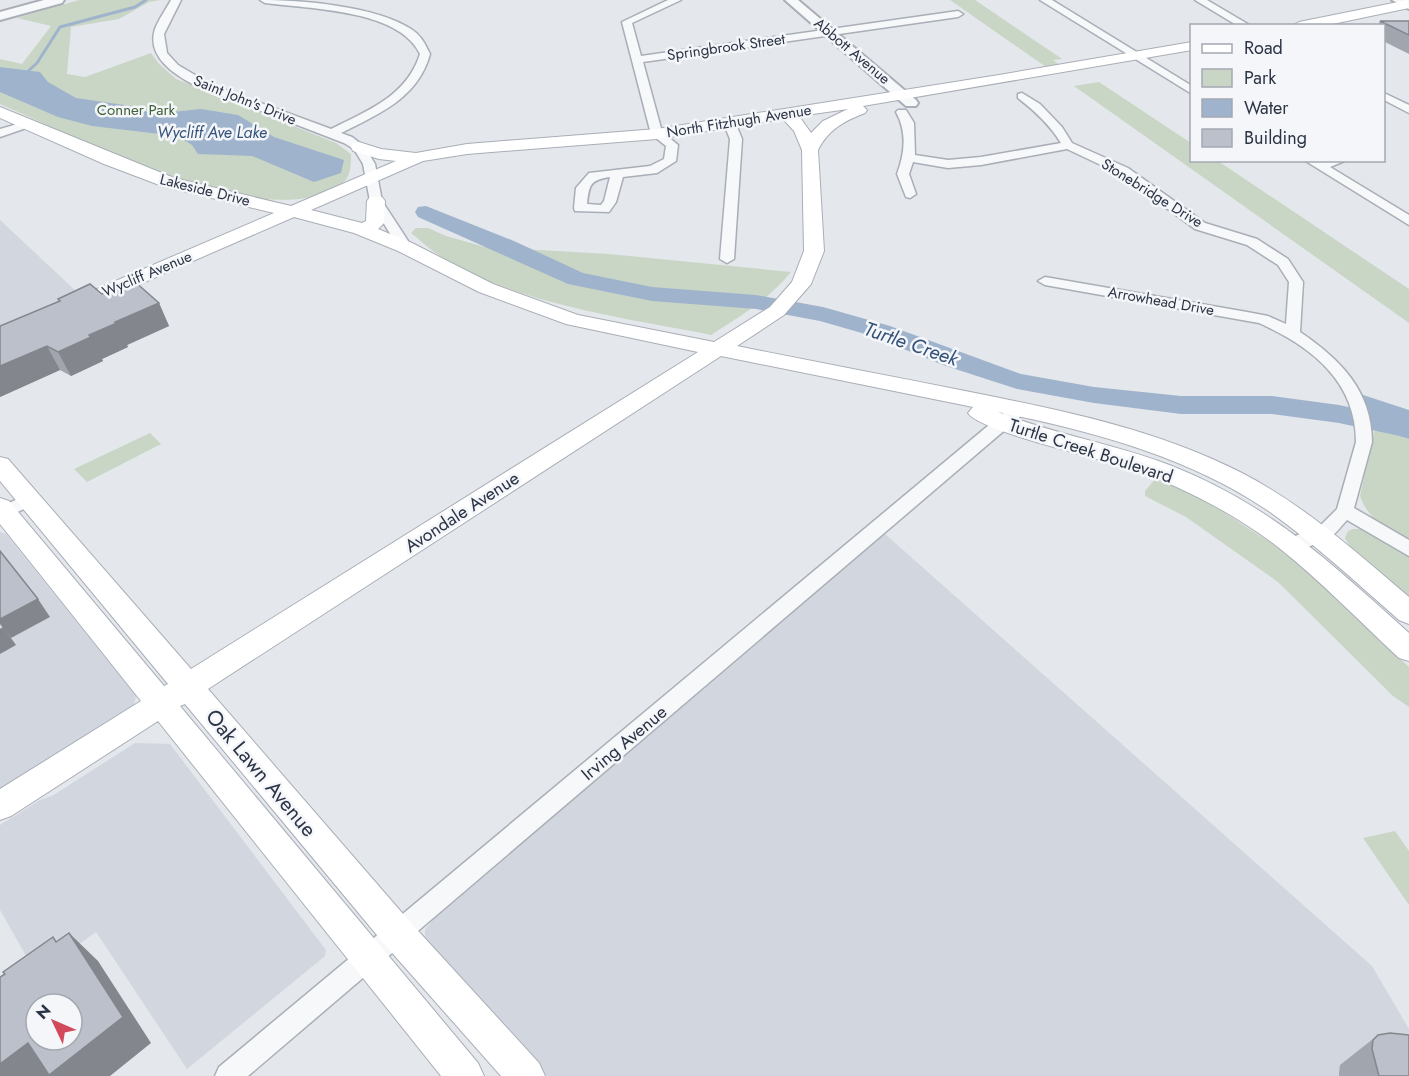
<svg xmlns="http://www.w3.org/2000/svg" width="1409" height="1076" font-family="Jost,sans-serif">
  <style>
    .built { fill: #d2d6de }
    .green { fill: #c9d6c5 }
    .water { fill: #9fb4cc }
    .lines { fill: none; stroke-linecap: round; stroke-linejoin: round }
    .stream { stroke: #9fb4cc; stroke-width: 3 }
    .river { fill: #9fb4cc; fill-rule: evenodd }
    .minor-casing { stroke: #a9aeb7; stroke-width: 3 }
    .tertiary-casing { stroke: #a9aeb7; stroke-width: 4 }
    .secondary-casing { stroke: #a9aeb7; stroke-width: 2 }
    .minor { fill: #f7f8fa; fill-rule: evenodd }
    .tertiary { fill: #f7f8fa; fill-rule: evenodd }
    .secondary { fill: #fff; fill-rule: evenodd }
    .wall { fill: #a1a5ae }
    .shaded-wall { fill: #83868d }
    .building { fill: #bbc0ca; stroke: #83868d; stroke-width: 1.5; fill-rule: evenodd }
    .labels { text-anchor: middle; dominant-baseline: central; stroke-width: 5; stroke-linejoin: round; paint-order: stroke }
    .far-street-label { font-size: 15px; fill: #2b3445; stroke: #f4f6f9 }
    .far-park-label { font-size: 15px; fill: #3f6138; stroke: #f4f6f9 }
    .far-water-label { font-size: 16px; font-style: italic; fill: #34527a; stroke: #f4f6f9 }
    .street-label { font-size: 18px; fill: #2b3445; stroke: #f4f6f9 }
    .water-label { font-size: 20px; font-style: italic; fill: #34527a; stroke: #f4f6f9 }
    .near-street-label { font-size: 21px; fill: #2b3445; stroke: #f4f6f9 }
  </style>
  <rect width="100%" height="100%" fill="#e4e7ec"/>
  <g class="built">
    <polygon points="0,220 79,294 0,328"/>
    <polygon points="0,532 6,534 136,696 134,705 0,792"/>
    <polygon points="885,534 1372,966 1409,1029 1409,1076 547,1076 425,943 425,930 435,917"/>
    <polygon points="135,743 170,744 326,950 325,956 187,1069 96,932 37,975 0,910 0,825 40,800 52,796"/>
  </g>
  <g class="green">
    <path d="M79,0H161L149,2L119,19L71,27L67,74L85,77L151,53L159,64L176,79L336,143L351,154C351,180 347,183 323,193C248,225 74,136 0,104V59L22,64L51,26L17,18Z"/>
    <polygon points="950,0 975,0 1062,59 1053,60 1061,66 1049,69"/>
    <polygon points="1099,82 1191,143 1192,160 1218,161 1409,289 1409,323 1074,86"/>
    <path d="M416,228H428L446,236L485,247L609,254L791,272C768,300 741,316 711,335C625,318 514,304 440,256C429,249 420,240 411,233Z"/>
    <path d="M1375,429L1409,439V543C1388,530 1369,521 1360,496Z"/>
    <polygon points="150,433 161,444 87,482 74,469"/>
    <polygon points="1156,478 1208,502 1271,543 1295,560 1409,667 1409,707 1393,696 1278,582 1186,517 1145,496 1145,491"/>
    <polygon points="1353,529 1365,529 1409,553 1409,602 1350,547 1345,538 1348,531"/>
    <polygon points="1395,831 1409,851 1409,905 1363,838"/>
  </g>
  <g class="water">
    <polygon points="0,67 40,72 48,82 76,98 131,106 153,114 201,109 238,115 274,137 344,160 341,173 314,182 252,156 198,154 192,145 177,136 92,126 58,117 0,92"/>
    <polygon points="1357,393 1409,410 1409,439 1371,427"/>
  </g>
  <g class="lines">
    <polyline class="stream" points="26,73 37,63 60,27 135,7 146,0"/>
    <polygon class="river" points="426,206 514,241 583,273 652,287 756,295 823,307 890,326 1021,374 1094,387 1181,396 1272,396 1339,405 1409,420 1409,438 1339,423 1272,414 1181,414 1094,403 1017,389 943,365 872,336 820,321 756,309 652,301 568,284 418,217 415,212 418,207"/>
    <defs>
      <g id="minor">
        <path d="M171,0H181L164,34L167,53L178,65L212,85L331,129C367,111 407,96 420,54C399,9 309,9 265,3L260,0C301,0 376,6 411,29C421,35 425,44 430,54C418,98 379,114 341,133L352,137L365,147L375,164L382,201L412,247L410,250H400L370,201L363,164L354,149L344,143L196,86C175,75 146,57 155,29C159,19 166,9 171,0Z"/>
        <path d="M668,0H681L632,23L641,56L958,11L963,14L958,17L643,62L662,132L678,145L676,161L657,173L623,177L616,202L609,212L575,211L574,208L576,188L589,173L650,166L664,159L666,146L651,134L622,22ZM610,177L604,201L601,205L587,204C589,185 590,180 610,177Z"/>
        <polygon points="1040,0 1052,0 1192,86 1192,94"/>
        <polygon points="1195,0 1207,0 1251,26 1238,26"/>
        <path d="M1022,93L1040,104L1062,127L1072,143L1128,168L1205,223L1257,239L1288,259L1303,282L1300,332C1340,359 1372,391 1372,442L1354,508L1409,540V556L1347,520C1342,525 1338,531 1333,535C1322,542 1298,553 1286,550L1283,545L1286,540L1321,525L1337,509L1356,442C1356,380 1310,346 1259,323L1045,285L1038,281L1045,277L1247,312L1268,316L1286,324L1289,282L1278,265L1247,245L1195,229L1120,174L1067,149L981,165L948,168L913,162L909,174L916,194L910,198L906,197L897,174C905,153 907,132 896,112L898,110H906L914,123L915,155L948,160L981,157L1061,143C1050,125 1035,111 1018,98V94Z"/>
        <polygon points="1384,93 1409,105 1409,113 1384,100"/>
        <polygon points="729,119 735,122 742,139 734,259 727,263 720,259 730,139 723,122"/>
        <polygon points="28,121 34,124 32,126 0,137 0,129"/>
        <polygon points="1304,160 1347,160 1330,167 1409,215 1409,225"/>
        <polygon points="1013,409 1019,410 1021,414 1019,418 248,1076 215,1076 219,1067 1007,410"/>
        <polygon points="29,494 35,496 38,500 35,504 0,520 0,507"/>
      </g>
      <g id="tertiary">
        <polygon points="44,0 64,0 62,3 0,20 0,12"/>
        <polygon points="785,0 798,0 916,100 918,103 916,106 906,106"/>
        <polygon points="1392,0 1409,0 1409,9"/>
      </g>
      <g id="secondary">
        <polygon points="1408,0 1409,8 1323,26 1292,26 1299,22"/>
        <path d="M1192,42V50L863,106L867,110L865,113C844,121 828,130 818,150L824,251L811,284L784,315L737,346C811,361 885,375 960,390C1056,409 1154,428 1242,473C1304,505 1356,552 1409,597V624L1399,620C1357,583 1316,545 1270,512C1190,457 1092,431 998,412C1055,435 1116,444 1172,466C1272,506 1331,563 1409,633V661L1399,658C1359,621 1321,581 1278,547C1234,513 1182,487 1130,468C1102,459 979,431 968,413L973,407L721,356L208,689L410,922L539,1063L545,1076H501L386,946L185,704L180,706L478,1063L484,1076H441L158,721L11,816L0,820V789L141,701L0,524V498L9,501L164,686L168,684L0,481V457L8,459L191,669L698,352L566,324L479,292L398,251L354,233L294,217L76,312H62L59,308L62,304L274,213L162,186L104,164L0,118V107L174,178L291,206L396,161L379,159L353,151L351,147L353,143L359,142L381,149L416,153L467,144L657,129L999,75ZM848,109L823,121L811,133L799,116ZM783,119L794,131L802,150L804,251L792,282L770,307L714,342L578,315L493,284L412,243L378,229L384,223L385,201L382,197H370L367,201L366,221L362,223L311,210L423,161L467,154L657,139Z"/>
      </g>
    </defs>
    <use href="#minor" class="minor-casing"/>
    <use href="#tertiary" class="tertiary-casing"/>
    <use href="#secondary" class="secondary-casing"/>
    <use href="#minor" class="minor"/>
    <use href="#tertiary" class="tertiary"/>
    <use href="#secondary" class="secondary"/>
  </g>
  <g class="wall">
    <polygon points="1380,21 1409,21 1409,54 1383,41 1383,26 1378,26"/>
    <polygon points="102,294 159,303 169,326 127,345 128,347 102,359 103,361 71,376 60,370 0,397 59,301 58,299"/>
    <polygon points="1378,1035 1409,1076 1339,1076 1339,1073 1340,1065"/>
  </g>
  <g class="shaded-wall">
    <polygon points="159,303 169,326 127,345 128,347 102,359 103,361 71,376 58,352 115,322"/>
    <polygon points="47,346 60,370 0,397 0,366"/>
    <polygon points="38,599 50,617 11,638 0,624 0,619"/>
    <polygon points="3,627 16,645 0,654 0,629"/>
    <polygon points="69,933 98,961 151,1043 110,1076 0,1076 0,1064"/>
  </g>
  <g class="building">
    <polygon points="1380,21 1409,21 1409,35"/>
    <polygon points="134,281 159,303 115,322 117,323 89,335 91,337 58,352 47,346 0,366 0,326 60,301 58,299 90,284 102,294"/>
    <polygon points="0,551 38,599 0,619"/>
    <path d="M69,933L123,1017L49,1075L28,1043L0,1064V977L5,974L3,972L53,937L56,942ZM36,1004H72V1040H36Z"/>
    <polygon points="1390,1033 1409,1035 1409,1076 1379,1076 1372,1049 1373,1040 1378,1035"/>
  </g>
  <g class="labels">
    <g class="far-street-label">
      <text transform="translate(726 47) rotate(-8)">Springbrook Street</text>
      <text transform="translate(852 51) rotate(40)">Abbott Avenue</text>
      <text transform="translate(245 100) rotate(22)">Saint John's Drive</text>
      <text transform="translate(739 121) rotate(-9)">North Fitzhugh Avenue</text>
      <text transform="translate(205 190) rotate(14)">Lakeside Drive</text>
      <text transform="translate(1152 193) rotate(32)">Stonebridge Drive</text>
      <text transform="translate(147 274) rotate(-23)">Wycliff Avenue</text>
      <text transform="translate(1161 301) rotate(10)">Arrowhead Drive</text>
    </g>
    <g class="far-park-label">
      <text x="136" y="110">Conner Park</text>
    </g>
    <g class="far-water-label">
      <text x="212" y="132">Wycliff Ave Lake</text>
    </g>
    <g class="street-label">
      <text transform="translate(1091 451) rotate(18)">Turtle Creek Boulevard</text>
      <text transform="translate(462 512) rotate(-33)">Avondale Avenue</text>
      <text transform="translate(624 743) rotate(-40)">Irving Avenue</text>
    </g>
    <g class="water-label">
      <text transform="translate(911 344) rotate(19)">Turtle Creek</text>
    </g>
    <g class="near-street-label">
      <text transform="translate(261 773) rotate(50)">Oak Lawn Avenue</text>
    </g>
  </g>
  <rect x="1190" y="24" width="195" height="138" fill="#f4f6f9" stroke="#a4a8b1" stroke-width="1.5"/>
  <rect x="1202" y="44" width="30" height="9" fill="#ffffff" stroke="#a4a8b1" stroke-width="1.5"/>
  <text x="1244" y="54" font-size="18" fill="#2b3445">Road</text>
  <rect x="1202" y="69" width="30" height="18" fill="#c9d6c5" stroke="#a4a8b1" stroke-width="1.5"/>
  <text x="1244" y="84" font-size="18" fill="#2b3445">Park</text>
  <rect x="1202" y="99" width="30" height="18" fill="#9fb4cc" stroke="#a4a8b1" stroke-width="1.5"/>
  <text x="1244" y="114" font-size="18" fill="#2b3445">Water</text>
  <rect x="1202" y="129" width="30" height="18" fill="#bbc0ca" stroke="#a4a8b1" stroke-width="1.5"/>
  <text x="1244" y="144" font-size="18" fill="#2b3445">Building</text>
  <g transform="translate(54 1022) rotate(314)"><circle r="28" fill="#f4f6f9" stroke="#a4a8b1" stroke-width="1.5"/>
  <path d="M0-4.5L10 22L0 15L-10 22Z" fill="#d1495b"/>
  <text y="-9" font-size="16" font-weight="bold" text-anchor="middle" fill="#2b3445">N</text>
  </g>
</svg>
